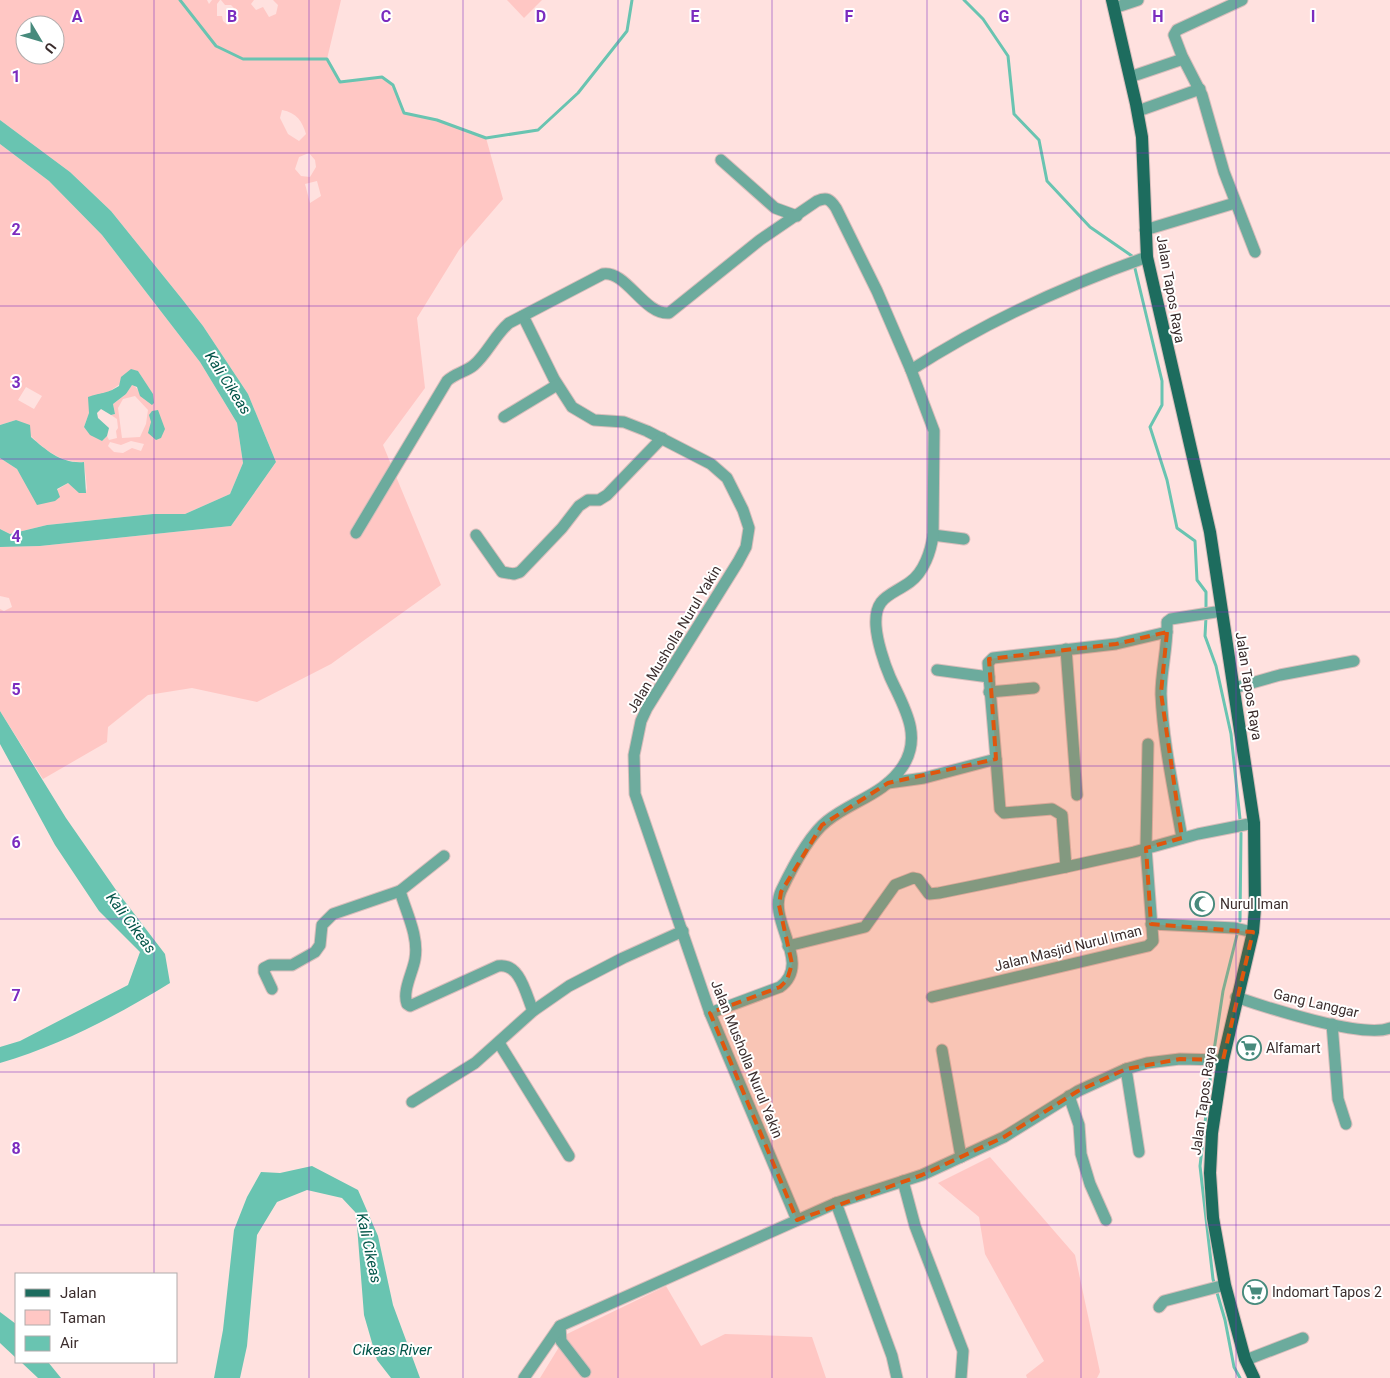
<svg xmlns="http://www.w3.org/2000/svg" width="1390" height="1378" font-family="Roboto,sans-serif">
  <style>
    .green { fill: #ffc7c4; fill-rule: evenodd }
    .water { fill: #69c4b1 }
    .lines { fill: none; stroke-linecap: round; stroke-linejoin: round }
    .stream { stroke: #69c4b1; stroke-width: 3 }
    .minor-casing { stroke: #d8bdbb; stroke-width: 13 }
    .major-casing { stroke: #d8bdbb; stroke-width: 14 }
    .minor { stroke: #6cab9d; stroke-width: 11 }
    .major { stroke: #1d6c5e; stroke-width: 12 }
    .marked { fill: #df570e; fill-opacity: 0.2; stroke: #df570e; stroke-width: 4; stroke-dasharray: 10 6; stroke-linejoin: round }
    .grid { fill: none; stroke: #7b2cbf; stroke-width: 1; stroke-opacity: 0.55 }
    .labels { text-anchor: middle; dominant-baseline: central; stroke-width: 4; stroke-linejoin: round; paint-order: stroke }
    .street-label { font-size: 14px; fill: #3a2c2c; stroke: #fff }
    .poi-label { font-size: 14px; fill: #3a2c2c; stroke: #fff; text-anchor: start }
    .water-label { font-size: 15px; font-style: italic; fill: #005448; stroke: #fff }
    .grid-label { font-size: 16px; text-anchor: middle; font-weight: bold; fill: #7b2cbf; stroke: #fff; stroke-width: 4; stroke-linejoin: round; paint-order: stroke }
  </style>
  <rect width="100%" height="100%" fill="#ffe1df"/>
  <g class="green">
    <path d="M0,0H207L209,4L212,0H220L217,4V16H222L223,21L228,25L234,22V16L230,13L234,8L231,5H225L221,0H254L251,4L256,10L263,7L269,17L276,14L278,5L273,0H341L327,59L340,82L382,77L393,85L405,113L437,120L486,138L503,199L459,250L417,318L425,388L383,445L441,585L331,664L257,702L192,688L148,695L108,727L107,742L43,779L0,711V609L4,611L12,607L9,598L0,596V547L40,546L231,526L276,462L248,394L203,326L182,299L111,211L70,172L0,120ZM25,25H55V55H25ZM282,110C297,113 302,121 306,134L299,141L288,134L280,118ZM309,153L315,160L316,167L310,177L301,176L295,169L299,157ZM317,181L321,196L310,203L305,184Z"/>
    <polygon points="507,0 542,0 524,18"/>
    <path d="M0,144L49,181L102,235L200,362L237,423L243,463L230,494L185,514H153L47,525L10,534L0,529V458L17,469L27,484L57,490L68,483L79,492H86L87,488L84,462C55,464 34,440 16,420L0,425ZM138,371L153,395L149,402C140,396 139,389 132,384L126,394L113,404L115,414L111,415L117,419L118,428L116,431L117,438L109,440L107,436L102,441L84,427C94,396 114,390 138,371ZM26,387L42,396L34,409L18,400ZM135,396L148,410L146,424L140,437L122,438L118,408L123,399ZM131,441L144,444L141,451L132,448L123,453L114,452L108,446L110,442L121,445Z"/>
    <polygon points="990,1157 1075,1255 1100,1372 1097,1378 1027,1378 1026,1375 1044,1361 985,1254 979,1217 938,1183"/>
    <polygon points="666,1286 701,1346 725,1334 812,1337 826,1378 540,1378 567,1334"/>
  </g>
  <g class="water">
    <polygon points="0,120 70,172 111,211 182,299 203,326 248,394 276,462 231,526 40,546 0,547 0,529 10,534 47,525 153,514 185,514 230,494 243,463 237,423 200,362 102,235 49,181 0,144"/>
    <path d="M131,369L138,371L153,394L154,403L152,405L140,396L137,387L132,385L126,394L113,404L115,414L111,415L101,409L97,413L98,418L109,428L107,436L102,441L90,435L84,427L89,413L88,397C101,392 105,395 119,386L121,377Z"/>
    <polygon points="158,410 165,429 161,438 156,440 148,433 151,422 149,415 152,411"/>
    <path d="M16,420L30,425L31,437C47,451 62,464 84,462L86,493H79L68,483L57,489L60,497L55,501L37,505L17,469L0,458V425Z"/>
    <path d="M0,711L66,818L116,890L165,954L170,983C116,1016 61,1045 0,1063V1047L20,1041L128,985L140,952L99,911L55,845L0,744Z"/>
    <polygon points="312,1166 358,1190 378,1236 393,1305 420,1378 391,1378 377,1360 364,1315 356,1213 342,1198 307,1190 277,1202 257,1235 247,1346 240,1378 214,1378 223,1330 234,1230 247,1197 261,1172 280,1173"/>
    <polygon points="0,1312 16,1324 16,1358 0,1343"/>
    <polygon points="21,1362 48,1362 61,1378 38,1378"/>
  </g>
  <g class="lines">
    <g class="stream">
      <polyline points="180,0 216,46 243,59 327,59 340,82 382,77 393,85 404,113 437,120 486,138 538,130 578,93 627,31 632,0"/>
      <polyline points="964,0 983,19 1008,56 1014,114 1039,140 1047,181 1090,227 1132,256 1162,381 1162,405 1150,427 1167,480 1177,528 1195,541 1197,580 1206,592 1206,611"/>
      <polyline points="1206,617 1205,636 1216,666 1231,734 1240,819"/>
      <polyline points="1240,921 1241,833"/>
      <polyline points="1213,1057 1223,991 1237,935"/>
      <polyline points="1212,1063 1200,1166 1213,1279 1225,1320 1234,1367 1240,1378"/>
    </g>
    <defs>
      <g id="minor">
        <polyline points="1242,0 1177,30 1174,35 1182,56 1202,95 1224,172 1255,252"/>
        <polyline points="1114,8 1138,0"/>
        <polyline points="1130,77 1183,59"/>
        <polyline points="1138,111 1200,89"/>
        <polyline points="721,160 775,208 797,216"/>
        <polyline points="1145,230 1235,203"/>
        <polyline points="523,316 554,379 572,407 594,420 624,422 647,431 711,464 727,478 743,510 749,528 746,547 738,562 647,708 641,721 634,755 635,794 710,1013 797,1220"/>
        <polyline points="504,417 557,385"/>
        <path d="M356,533L447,381C455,373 466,372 474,365C487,354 495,335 509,323L603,274C626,270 644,315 669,313L760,240L817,201C827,197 830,199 836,208L877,291L911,370C982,324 1067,285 1147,257"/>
        <polyline points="476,535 502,572 514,574 520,572 562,528 579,506 588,500 599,500 607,495 662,438"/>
        <polyline points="933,535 964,539"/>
        <polyline points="1066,649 1077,795"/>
        <polyline points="989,677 988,663 993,658 1116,644 1167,632"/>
        <polyline points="1234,688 1280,675 1354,661"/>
        <polyline points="989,692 1034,688"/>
        <polyline points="996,759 1000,809 1004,813 1052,809 1062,815 1066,867"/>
        <polyline points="888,783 924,778 996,759 989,677 937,670"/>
        <path d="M1182,838C1174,791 1163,742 1161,694C1161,670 1168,646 1167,622L1171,619L1222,611"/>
        <path d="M444,856L400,891C406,912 419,936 415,959C413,972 402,991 407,1004L410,1006L498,966C520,962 526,995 533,1011"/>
        <polyline points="1151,924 1235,928 1253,932"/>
        <polyline points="788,946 865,927 895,885 913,878 918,879 929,894 939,893 1066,867 1134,852 1198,834 1254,823"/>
        <polyline points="272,989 264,972 264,968 270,965 292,965 315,952 320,945 322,925 333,914 400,891"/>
        <polyline points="932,997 1148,946 1153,941 1146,848 1148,744"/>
        <path d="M1236,997C1265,1007 1363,1039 1390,1028"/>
        <path d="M710,1013L780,987C813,963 767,921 781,891C791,870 809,835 827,821C852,801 885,794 903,766C923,735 903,706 890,677C884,663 877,641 876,626C874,596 891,596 910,582C924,572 931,551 933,535L934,431L911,370"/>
        <polyline points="1332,1024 1338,1099 1346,1124"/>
        <polyline points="499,1043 569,1156"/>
        <polyline points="942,1050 961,1157"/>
        <polyline points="1126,1069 1139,1152"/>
        <polyline points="1069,1096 1079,1125 1081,1154 1090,1184 1106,1220"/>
        <polyline points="412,1102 475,1063 533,1011 569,986 623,958 683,931"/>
        <polyline points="903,1181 915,1226 963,1351 961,1378"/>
        <polyline points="836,1203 892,1356 897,1378"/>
        <polyline points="1159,1307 1164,1301 1225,1285"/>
        <polyline points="560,1326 561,1341 585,1372"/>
        <polyline points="1246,1360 1303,1338"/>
        <polyline points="524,1378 560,1326 836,1203 922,1175 1004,1137 1078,1091 1126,1069 1147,1063 1180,1059 1223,1060"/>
      </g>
      <polyline id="major" points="1112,0 1136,104 1142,137 1147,257 1210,532 1254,823 1255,908 1253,932 1223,1060 1212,1133 1210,1173 1213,1218 1225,1285 1245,1359 1254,1378"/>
    </defs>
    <use href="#minor" class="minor-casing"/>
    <use href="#major" class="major-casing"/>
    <use href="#minor" class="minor"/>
    <use href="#major" class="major"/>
  </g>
  <path class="marked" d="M1167,632L1161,693L1182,838L1146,848L1151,924L1253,932L1223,1060L1180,1059L1126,1069L1078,1091L1004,1137L922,1175L797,1220L710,1013L780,987L787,980L792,964L779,905L781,892L822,825L888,783L996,759L989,659L1116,644Z"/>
  <path class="grid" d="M154,0V1274M309,0V1378M463,0V1378M618,0V1378M772,0V1378M927,0V1378M1081,0V1378M1236,0V1378M0,153H1390M0,306H1390M0,459H1390M0,612H1390M0,766H1390M0,919H1390M0,1072H1390M0,1225H1390M154,1362V1378"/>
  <defs>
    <symbol id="mosque-ring" viewBox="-11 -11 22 22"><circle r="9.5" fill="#fff" stroke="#478a7c" stroke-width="1.5"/><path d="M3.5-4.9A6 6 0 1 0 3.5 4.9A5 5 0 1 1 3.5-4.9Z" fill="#478a7c"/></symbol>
    <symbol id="supermarket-ring" viewBox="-11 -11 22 22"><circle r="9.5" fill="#fff" stroke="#478a7c" stroke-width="1.5"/><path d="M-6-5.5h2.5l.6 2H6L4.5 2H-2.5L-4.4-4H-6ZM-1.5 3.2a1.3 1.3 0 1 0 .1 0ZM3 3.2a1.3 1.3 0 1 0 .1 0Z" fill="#478a7c"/></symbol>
  </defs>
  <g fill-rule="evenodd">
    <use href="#mosque-ring" x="1188" y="890" width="28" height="28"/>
    <use href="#supermarket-ring" x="1235" y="1034" width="28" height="28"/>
    <use href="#supermarket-ring" x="1241" y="1278" width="28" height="28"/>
  </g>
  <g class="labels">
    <g class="street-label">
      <text transform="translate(1171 289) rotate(80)">Jalan Tapos Raya</text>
      <text transform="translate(674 639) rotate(-59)">Jalan Musholla Nurul Yakin</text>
      <text transform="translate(1249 686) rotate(81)">Jalan Tapos Raya</text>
      <text transform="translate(1068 948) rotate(-14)">Jalan Masjid Nurul Iman</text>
      <text transform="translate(1316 1003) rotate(13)">Gang Langgar</text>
      <text transform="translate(747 1059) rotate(68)">Jalan Musholla Nurul Yakin</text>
      <text transform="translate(1203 1101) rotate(-82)">Jalan Tapos Raya</text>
    </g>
    <g class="poi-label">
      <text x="1220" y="904">Nurul Iman</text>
      <text x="1266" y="1048">Alfamart</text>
      <text x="1272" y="1292">Indomart Tapos 2</text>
    </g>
    <g class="water-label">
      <text transform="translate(228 383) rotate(57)">Kali Cikeas</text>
      <text transform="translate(131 923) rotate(53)">Kali Cikeas</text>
      <text transform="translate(369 1248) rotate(78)">Kali Cikeas</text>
      <text x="392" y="1350">Cikeas River</text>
    </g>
  </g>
  <g class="grid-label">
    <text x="77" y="22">A</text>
    <text x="232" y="22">B</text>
    <text x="386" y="22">C</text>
    <text x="541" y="22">D</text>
    <text x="695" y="22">E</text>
    <text x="849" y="22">F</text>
    <text x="1004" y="22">G</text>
    <text x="1158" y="22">H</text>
    <text x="1313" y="22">I</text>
    <text x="16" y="82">1</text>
    <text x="16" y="235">2</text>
    <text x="16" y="388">3</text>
    <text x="16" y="542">4</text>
    <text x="16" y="695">5</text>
    <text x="16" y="848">6</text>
    <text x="16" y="1001">7</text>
    <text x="16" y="1154">8</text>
  </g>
  <rect x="15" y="1273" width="162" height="90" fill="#ffffff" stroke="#b0abab"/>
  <rect x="25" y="1289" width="25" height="8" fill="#1d6c5e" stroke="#b0abab"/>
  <text x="60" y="1298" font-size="15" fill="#3a2c2c">Jalan</text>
  <rect x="25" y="1310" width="25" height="15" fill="#ffc7c4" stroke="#b0abab"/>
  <text x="60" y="1323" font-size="15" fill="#3a2c2c">Taman</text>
  <rect x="25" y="1336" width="25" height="15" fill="#69c4b1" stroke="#b0abab"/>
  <text x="60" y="1348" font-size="15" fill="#3a2c2c">Air</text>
  <g transform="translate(40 40) rotate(128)"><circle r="24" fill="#ffffff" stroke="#b0abab"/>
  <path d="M0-4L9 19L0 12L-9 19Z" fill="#478a7c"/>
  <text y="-8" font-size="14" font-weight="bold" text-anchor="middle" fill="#3a2c2c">U</text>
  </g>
</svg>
